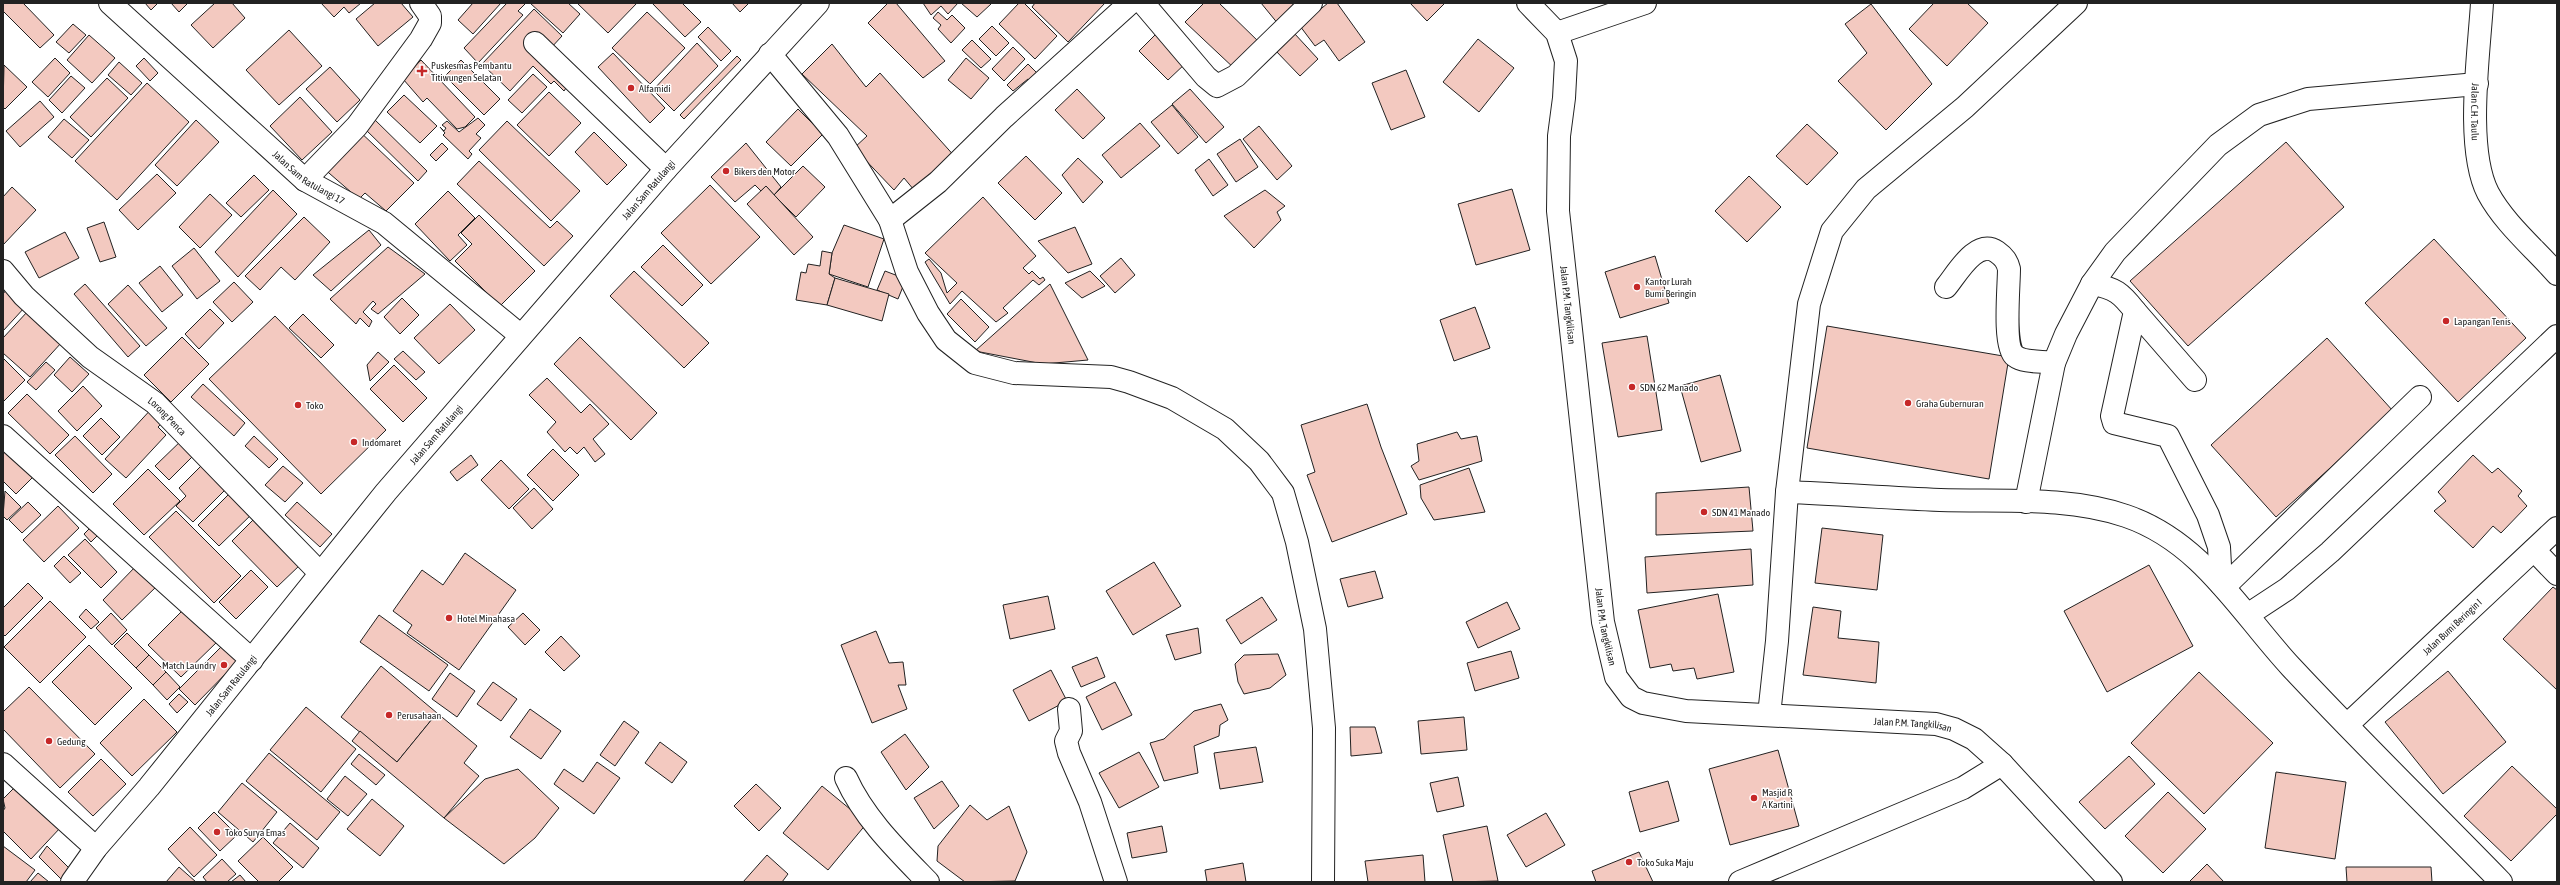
<svg xmlns="http://www.w3.org/2000/svg" width="2560" height="885" font-family="'Asap Condensed',sans-serif">
  <style>
    .building { fill: #f3c9c0; stroke: #222 }
    .lines { fill: none; stroke-linecap: round; stroke-linejoin: round }
    .minor-casing { stroke: #222; stroke-width: 24 }
    .major-casing { stroke: #222; stroke-width: 24 }
    .minor { stroke: #fff; stroke-width: 22 }
    .major { stroke: #fff; stroke-width: 22 }
    .poi-dot { fill: #c62828; stroke: #fff; stroke-width: 1.5 }
    .labels { text-anchor: middle; dominant-baseline: central; stroke-width: 3; stroke-linejoin: round; paint-order: stroke }
    .poi-label { font-size: 10px; fill: #222; stroke: #fff; text-anchor: start }
    .street-label { font-size: 10px; fill: #222; stroke: #fff }
  </style>
  <rect width="100%" height="100%" fill="#fff"/>
  <g class="building">
    <polygon points="3,3 23,3 54,35 40,48 3,11"/>
    <polygon points="145,3 158,3 151,10"/>
    <polygon points="171,3 188,3 179,12"/>
    <polygon points="215,3 232,3 245,18 213,48 191,25"/>
    <polygon points="321,3 361,3 349,13 344,7 334,17"/>
    <polygon points="375,3 401,3 413,17 378,46 356,19"/>
    <polygon points="473,3 501,3 473,34 458,20"/>
    <polygon points="507,3 526,3 518,11 523,15 478,63 464,48"/>
    <polygon points="530,3 568,3 580,14 563,33"/>
    <polygon points="577,3 637,3 608,33"/>
    <polygon points="652,3 682,3 701,22 685,37"/>
    <polygon points="732,3 749,3 740,12"/>
    <polygon points="888,3 896,3 945,61 923,78 868,23"/>
    <polygon points="923,3 958,3 948,14 941,6 931,15"/>
    <polygon points="961,3 990,3 991,4 977,17"/>
    <polygon points="1019,3 1024,3 1057,36 1035,59 999,24"/>
    <polygon points="1035,3 1105,3 1068,42 1032,7"/>
    <polygon points="1204,3 1219,3 1261,44 1236,70 1185,22"/>
    <polygon points="1261,3 1292,3 1297,9 1279,25"/>
    <polygon points="1328,3 1337,3 1365,42 1339,61 1324,40 1315,46 1300,26"/>
    <polygon points="1410,3 1445,3 1427,21"/>
    <polygon points="1934,3 1967,3 1988,23 1947,66 1909,29"/>
    <polygon points="1871,4 1932,84 1886,130 1838,81 1867,53 1845,24"/>
    <polygon points="534,9 562,36 550,49 566,88 564,91 554,81 551,84 533,66 510,91 482,64"/>
    <polygon points="647,12 685,48 650,84 612,48"/>
    <polygon points="938,12 947,20 952,15 965,28 951,43 938,29 941,25 933,18"/>
    <polygon points="73,24 86,35 69,53 56,42"/>
    <polygon points="992,26 1009,43 996,56 979,39"/>
    <polygon points="708,27 731,51 721,61 698,37"/>
    <polygon points="289,30 322,66 279,105 246,70"/>
    <polygon points="1157,33 1187,62 1168,80 1139,51"/>
    <polygon points="1294,33 1318,59 1300,76 1275,50"/>
    <polygon points="89,35 115,58 92,83 67,60"/>
    <polygon points="1478,39 1514,68 1479,112 1443,82"/>
    <polygon points="972,40 991,59 981,68 962,50"/>
    <polygon points="697,43 718,66 674,111 653,90"/>
    <polygon points="832,44 866,87 880,73 957,159 919,196 904,178 894,190 854,148 867,136 802,74"/>
    <polygon points="1013,47 1025,59 1004,81 992,69"/>
    <polygon points="613,53 665,108 650,123 598,67"/>
    <polygon points="737,56 741,60 684,119 680,115"/>
    <polygon points="55,58 70,73 48,97 32,82"/>
    <polygon points="144,58 158,73 150,81 136,66"/>
    <polygon points="966,58 989,78 971,99 948,80"/>
    <polygon points="421,60 475,117 465,127 457,129 427,98 423,102 403,79"/>
    <polygon points="461,60 500,99 484,115 445,76"/>
    <polygon points="119,62 142,83 131,95 108,75"/>
    <polygon points="1028,64 1044,80 1037,87 1028,79 1013,91 1007,85"/>
    <polygon points="4,65 27,87 5,109 3,107"/>
    <polygon points="330,67 360,100 337,122 306,89"/>
    <polygon points="1406,70 1425,117 1391,130 1372,83"/>
    <polygon points="533,74 547,87 522,113 508,100"/>
    <polygon points="71,76 85,88 62,113 49,100"/>
    <polygon points="107,78 128,98 91,137 70,117"/>
    <polygon points="147,83 189,122 117,200 75,161"/>
    <polygon points="1077,89 1105,118 1083,139 1055,110"/>
    <polygon points="1190,89 1224,127 1206,143 1172,104"/>
    <polygon points="549,92 581,123 549,156 517,125"/>
    <polygon points="404,95 437,126 420,143 387,112"/>
    <polygon points="300,97 332,132 302,160 270,126"/>
    <polygon points="40,101 54,117 20,147 6,131"/>
    <polygon points="1172,105 1198,137 1178,154 1151,122"/>
    <polygon points="798,109 823,134 791,166 766,142"/>
    <polygon points="372,117 427,171 418,181 363,127"/>
    <polygon points="478,118 485,125 476,134 481,138 469,151 472,154 468,159 443,135 445,133 440,127 444,131 446,128 442,125 447,121 459,132"/>
    <polygon points="64,119 89,140 72,158 48,137"/>
    <polygon points="196,120 219,142 177,186 155,165"/>
    <polygon points="507,121 580,191 551,221 479,150"/>
    <polygon points="1140,123 1160,146 1121,178 1102,155"/>
    <polygon points="1807,124 1838,153 1807,185 1776,156"/>
    <polygon points="1259,126 1292,166 1277,180 1243,139"/>
    <polygon points="356,128 414,183 386,211 365,193 359,199 322,167"/>
    <polygon points="594,132 627,165 607,185 575,152"/>
    <polygon points="1240,139 1258,167 1236,182 1217,154"/>
    <polygon points="2286,142 2344,207 2188,346 2130,281"/>
    <polygon points="442,143 448,149 436,161 430,155"/>
    <polygon points="746,143 781,187 774,195 766,186 761,191 755,185 735,202 711,177"/>
    <polygon points="1026,156 1062,193 1035,220 998,183"/>
    <polygon points="1078,158 1103,182 1083,203 1062,175"/>
    <polygon points="1209,159 1228,185 1213,196 1195,170"/>
    <polygon points="479,161 550,228 557,221 573,236 544,266 457,184"/>
    <polygon points="803,166 825,187 796,217 774,195"/>
    <polygon points="157,174 176,193 138,230 119,210"/>
    <polygon points="254,175 269,190 241,217 226,203"/>
    <polygon points="1749,176 1781,207 1747,242 1715,211"/>
    <polygon points="710,185 760,237 711,284 661,233"/>
    <polygon points="766,186 813,237 794,255 747,204"/>
    <polygon points="12,187 36,210 3,245 3,197"/>
    <polygon points="1512,189 1530,250 1476,265 1458,204"/>
    <polygon points="273,190 297,214 238,277 215,252"/>
    <polygon points="1265,190 1285,206 1277,212 1281,220 1254,248 1224,216"/>
    <polygon points="448,191 475,218 458,235 467,245 450,261 415,224"/>
    <polygon points="210,194 232,215 200,248 179,227"/>
    <polygon points="983,197 1036,256 1023,268 1029,274 1032,271 1040,279 1043,277 1045,280 1039,285 1033,280 1003,308 1008,313 996,322 962,291 950,304 925,262 929,259 941,273 947,293 957,283 925,253"/>
    <polygon points="479,215 535,271 500,306 455,261 472,244 461,233"/>
    <polygon points="304,217 330,242 295,280 281,267 260,290 245,276"/>
    <polygon points="104,222 116,257 100,262 87,228"/>
    <polygon points="844,225 884,239 868,287 829,274 832,253"/>
    <polygon points="1075,227 1092,264 1068,273 1038,241"/>
    <polygon points="369,230 381,245 331,291 313,275"/>
    <polygon points="65,232 79,258 39,278 25,252"/>
    <polygon points="2434,239 2526,338 2458,402 2365,303"/>
    <polygon points="663,245 703,285 682,306 641,267"/>
    <polygon points="388,247 425,274 378,314 371,309 376,304 373,301 363,312 372,321 369,327 360,318 356,324 330,299"/>
    <polygon points="194,248 220,281 197,299 172,266"/>
    <polygon points="822,251 832,253 829,274 835,278 827,305 796,300 801,272 806,273 808,264 820,266"/>
    <polygon points="1655,256 1669,303 1620,318 1605,272"/>
    <polygon points="1121,258 1135,275 1115,293 1100,276"/>
    <polygon points="160,266 183,295 162,312 139,283"/>
    <polygon points="634,271 709,343 684,368 610,296"/>
    <polygon points="885,271 906,279 898,299 877,290"/>
    <polygon points="1090,271 1105,286 1082,298 1065,283"/>
    <polygon points="835,278 889,294 882,321 827,305"/>
    <polygon points="234,282 253,302 232,322 213,302"/>
    <polygon points="85,284 140,346 128,357 74,294"/>
    <polygon points="1050,284 1088,360 1043,364 975,351"/>
    <polygon points="128,285 167,328 146,346 108,304"/>
    <polygon points="6,290 25,307 3,331 3,294"/>
    <polygon points="402,298 419,315 400,334 384,317"/>
    <polygon points="961,299 989,327 975,342 947,314"/>
    <polygon points="450,304 475,330 439,364 414,338"/>
    <polygon points="1475,307 1490,348 1454,361 1440,320"/>
    <polygon points="210,309 224,323 199,349 185,334"/>
    <polygon points="28,311 62,342 30,377 3,353 3,338"/>
    <polygon points="303,314 334,345 321,358 289,328"/>
    <polygon points="275,316 386,430 321,494 209,379"/>
    <polygon points="1827,326 2009,357 1989,479 1807,448"/>
    <polygon points="1647,336 1662,430 1618,437 1602,343"/>
    <polygon points="182,337 209,364 171,402 144,375"/>
    <polygon points="580,337 657,413 631,440 554,364"/>
    <polygon points="2327,338 2393,411 2276,517 2211,445"/>
    <polygon points="403,351 425,372 416,380 394,359"/>
    <polygon points="378,352 389,362 370,381 367,365"/>
    <polygon points="70,357 89,374 72,392 54,375"/>
    <polygon points="3,358 25,380 3,402"/>
    <polygon points="46,362 55,370 36,390 27,382"/>
    <polygon points="394,365 427,398 403,422 370,389"/>
    <polygon points="1720,375 1741,451 1701,462 1680,386"/>
    <polygon points="547,378 581,413 590,404 609,424 593,439 605,454 595,462 584,447 577,454 570,447 565,452 547,432 556,422 529,395"/>
    <polygon points="203,384 245,423 234,436 191,397"/>
    <polygon points="83,386 102,406 77,431 58,411"/>
    <polygon points="27,394 69,435 50,454 8,413"/>
    <polygon points="1367,404 1381,447 1407,514 1332,542 1307,475 1315,472 1301,425"/>
    <polygon points="155,405 168,417 158,427 166,435 126,478 105,459"/>
    <polygon points="101,418 120,437 102,455 83,436"/>
    <polygon points="1457,432 1461,439 1477,436 1482,461 1419,480 1411,466 1419,461 1417,444"/>
    <polygon points="75,436 112,474 93,493 55,455"/>
    <polygon points="254,436 278,459 269,468 245,446"/>
    <polygon points="185,437 198,451 169,480 155,466"/>
    <polygon points="3,439 37,473 16,494 3,481"/>
    <polygon points="553,449 579,475 553,501 527,475"/>
    <polygon points="471,455 478,465 457,481 450,472"/>
    <polygon points="2473,455 2492,473 2498,468 2522,491 2518,496 2527,506 2501,533 2493,526 2473,548 2434,511 2446,501 2438,492"/>
    <polygon points="501,460 529,489 509,509 481,480"/>
    <polygon points="205,462 229,486 193,522 176,506 186,496 179,488"/>
    <polygon points="283,466 303,483 285,502 265,485"/>
    <polygon points="1469,468 1485,512 1434,520 1421,498 1420,485"/>
    <polygon points="148,469 180,501 144,535 113,504"/>
    <polygon points="1749,487 1753,531 1656,535 1656,493"/>
    <polygon points="534,488 553,509 532,529 513,508"/>
    <polygon points="233,490 254,512 219,546 198,525"/>
    <polygon points="5,491 21,507 7,520 3,516"/>
    <polygon points="28,502 41,515 22,533 9,520"/>
    <polygon points="297,502 332,534 320,547 285,515"/>
    <polygon points="58,506 79,528 44,562 23,540"/>
    <polygon points="176,511 241,576 214,603 149,537"/>
    <polygon points="255,518 301,564 277,587 232,541"/>
    <polygon points="93,525 101,532 91,542 84,534"/>
    <polygon points="1822,528 1883,535 1877,590 1815,583"/>
    <polygon points="85,539 117,572 101,588 68,555"/>
    <polygon points="1751,549 1753,585 1647,593 1645,557"/>
    <polygon points="465,553 516,590 459,670 407,633 412,625 393,611 422,570 443,585"/>
    <polygon points="64,556 81,573 70,583 54,566"/>
    <polygon points="1154,562 1181,606 1133,635 1106,591"/>
    <polygon points="138,564 158,585 122,620 103,600"/>
    <polygon points="2149,565 2193,646 2107,692 2064,611"/>
    <polygon points="251,570 268,587 236,619 219,602"/>
    <polygon points="1375,571 1383,598 1348,607 1340,579"/>
    <polygon points="28,583 43,598 5,636 3,634 3,608"/>
    <polygon points="2553,587 2557,590 2557,690 2503,639"/>
    <polygon points="1718,594 1734,672 1697,679 1694,668 1673,671 1671,664 1650,668 1638,610"/>
    <polygon points="1048,596 1055,629 1010,639 1003,605"/>
    <polygon points="1262,597 1277,620 1241,644 1226,620"/>
    <polygon points="50,601 86,637 40,683 4,647"/>
    <polygon points="1507,602 1520,629 1478,648 1466,622"/>
    <polygon points="186,607 219,640 181,677 148,645"/>
    <polygon points="1813,607 1841,611 1838,638 1879,642 1876,683 1803,675"/>
    <polygon points="86,609 99,622 91,629 79,617"/>
    <polygon points="111,613 127,630 112,645 96,628"/>
    <polygon points="523,613 540,630 525,645 508,627"/>
    <polygon points="379,615 448,665 429,691 360,642"/>
    <polygon points="1198,628 1201,653 1175,660 1166,635"/>
    <polygon points="876,631 889,663 903,662 906,685 898,685 907,709 872,723 841,645"/>
    <polygon points="127,633 149,655 136,668 114,646"/>
    <polygon points="561,636 580,656 564,671 545,652"/>
    <polygon points="226,642 241,658 195,705 179,689"/>
    <polygon points="89,645 132,688 95,725 52,682"/>
    <polygon points="1511,651 1519,678 1475,691 1467,663"/>
    <polygon points="1278,654 1286,675 1270,688 1244,694 1238,682 1235,664 1244,655"/>
    <polygon points="149,655 166,672 153,685 136,668"/>
    <polygon points="1097,657 1105,677 1081,687 1072,667"/>
    <polygon points="381,666 437,713 397,762 341,717"/>
    <polygon points="1051,670 1067,701 1029,721 1013,690"/>
    <polygon points="2448,671 2506,742 2443,794 2385,722"/>
    <polygon points="166,672 180,687 167,700 153,685"/>
    <polygon points="2199,672 2273,743 2204,814 2131,743"/>
    <polygon points="450,673 475,691 457,717 432,699"/>
    <polygon points="493,682 517,699 501,721 477,704"/>
    <polygon points="1115,682 1132,715 1102,730 1086,697"/>
    <polygon points="29,687 95,754 60,788 3,729 3,712"/>
    <polygon points="179,694 188,702 177,713 169,704"/>
    <polygon points="144,699 177,732 132,776 100,743"/>
    <polygon points="1221,704 1228,720 1220,725 1219,736 1194,746 1198,773 1164,781 1150,743 1164,739 1194,711"/>
    <polygon points="306,707 356,749 321,792 270,750"/>
    <polygon points="530,709 561,731 541,759 510,737"/>
    <polygon points="437,713 477,746 464,763 479,776 444,818 352,741 360,731 397,762"/>
    <polygon points="1464,717 1467,750 1421,754 1418,721"/>
    <polygon points="624,721 639,732 615,766 600,755"/>
    <polygon points="1350,727 1375,727 1382,753 1351,756"/>
    <polygon points="905,734 929,767 906,790 881,752"/>
    <polygon points="660,742 687,762 672,783 645,763"/>
    <polygon points="1256,747 1263,782 1220,789 1214,753"/>
    <polygon points="1778,750 1799,826 1730,845 1709,769"/>
    <polygon points="1139,752 1159,787 1119,808 1099,773"/>
    <polygon points="269,753 340,812 317,840 246,781"/>
    <polygon points="359,754 385,775 376,785 351,764"/>
    <polygon points="2129,756 2155,784 2105,829 2079,802"/>
    <polygon points="101,759 126,784 93,816 68,792"/>
    <polygon points="597,762 620,778 594,814 554,784 564,769 583,782"/>
    <polygon points="2512,766 2557,809 2557,814 2511,861 2464,816"/>
    <polygon points="518,769 559,808 535,838 504,864 444,818 485,779"/>
    <polygon points="2276,772 2346,782 2335,859 2265,848"/>
    <polygon points="345,776 367,794 348,816 327,799"/>
    <polygon points="1458,777 1464,806 1437,812 1430,783"/>
    <polygon points="942,781 959,806 934,829 914,798"/>
    <polygon points="1668,781 1679,821 1640,832 1629,792"/>
    <polygon points="242,783 277,812 253,842 218,812"/>
    <polygon points="756,784 781,808 759,831 734,806"/>
    <polygon points="17,785 61,827 31,859 3,831 3,811 5,808 3,799"/>
    <polygon points="822,786 867,823 828,870 783,833"/>
    <polygon points="2168,792 2206,829 2163,873 2125,836"/>
    <polygon points="372,799 404,826 380,856 347,829"/>
    <polygon points="970,805 987,820 1009,806 1027,852 1015,881 965,882 937,861 938,846"/>
    <polygon points="214,812 237,835 220,851 198,828"/>
    <polygon points="1546,813 1565,845 1526,867 1507,835"/>
    <polygon points="290,823 319,848 303,868 273,843"/>
    <polygon points="1162,826 1167,852 1132,858 1127,833"/>
    <polygon points="1487,826 1498,881 1453,882 1443,835"/>
    <polygon points="190,827 217,855 194,877 168,849"/>
    <polygon points="263,837 293,867 278,882 259,882 238,861"/>
    <polygon points="3,846 35,870 26,882 3,882"/>
    <polygon points="47,846 73,872 63,881 39,857"/>
    <polygon points="1639,852 1653,882 1596,882 1592,871"/>
    <polygon points="767,855 788,874 782,882 743,882"/>
    <polygon points="1423,855 1425,882 1368,882 1365,861"/>
    <polygon points="222,859 236,874 227,882 207,882 203,877"/>
    <polygon points="1243,863 1246,882 1207,882 1205,870"/>
    <polygon points="2207,864 2224,882 2189,882"/>
    <polygon points="179,867 196,882 166,882"/>
    <polygon points="2346,867 2431,867 2432,882 2347,882"/>
    <polygon points="38,873 49,882 30,882"/>
    <polygon points="240,875 246,882 231,882"/>
  </g>
  <g class="lines">
    <defs>
      <g id="minor">
        <path id="s1" d="M110,3L305,180L384,223L520,335"/>
        <polyline points="1143,3 1206,77 1217,86 1236,76 1311,3"/>
        <path id="s2" d="M1528,3L1557,33L1566,61L1564,98L1559,136L1558,211L1603,622L1616,677L1631,697L1643,703L1686,711L1936,724L1954,729L1974,739L2002,764L2111,882"/>
        <path id="s3" d="M2482,3C2479,54 2465,148 2488,193C2504,223 2534,248 2557,274"/>
        <polyline points="1557,33 1645,3"/>
        <polyline points="535,43 666,169"/>
        <polyline points="770,54 838,136 890,220 907,272 928,313 946,340 975,363 1014,373 1111,377 1129,382 1172,398 1225,429 1259,461 1283,493 1297,542 1315,629 1324,728 1323,882"/>
        <polyline points="305,180 357,126 421,39 430,23 430,16 421,3"/>
        <polyline points="890,220 938,182 1004,117 1130,3"/>
        <path id="s4" d="M3,271L24,296L90,357L155,403L320,573"/>
        <path d="M2092,284C2115,288 2121,293 2135,311L2112,416L2114,423L2168,436L2208,515L2219,547L2221,584"/>
        <path d="M1946,287C1957,274 1976,238 1997,252C2004,257 2007,261 2009,269C2009,286 2003,347 2015,356C2024,363 2044,361 2054,363"/>
        <polyline points="2135,311 2195,380"/>
        <polyline points="3,436 252,660"/>
        <path d="M1787,492C1838,494 1889,498 1940,500C2001,502 2067,496 2126,516C2202,542 2240,612 2291,667C2359,740 2431,810 2501,882"/>
        <polyline points="2026,502 2054,363 2066,334 2092,284 2115,252 2218,145 2259,115 2308,99 2477,84"/>
        <polyline points="2534,550 2557,574"/>
        <polyline points="2224,587 2420,397"/>
        <polyline points="2249,614 2287,589 2330,552 2557,336"/>
        <polyline points="1069,709 1071,731 1066,741 1069,753 1090,802 1116,882"/>
        <polyline points="1769,715 1777,641 1787,492 1809,304 1832,231 1866,189 1965,107 2076,3"/>
        <path id="s5" d="M2347,725L2557,528"/>
        <polyline points="3,764 96,848"/>
        <path d="M846,778C864,818 897,850 928,882"/>
        <polyline points="1740,882 1963,788 2002,764"/>
      </g>
      <g id="major">
        <path id="s6" d="M72,882L96,848L149,787L386,492L666,169L818,3"/>
      </g>
    </defs>
    <use href="#minor" class="minor-casing"/>
    <use href="#major" class="major-casing"/>
    <use href="#minor" class="minor"/>
    <use href="#major" class="major"/>
  </g>
  <g class="poi-dot">
    <path d="M420 65h4v4h4v4h-4v4h-4v-4h-4v-4h4z"/>
    <circle cx="631" cy="88" r="4"/>
    <circle cx="726" cy="171" r="4"/>
    <circle cx="1637" cy="287" r="4"/>
    <circle cx="2446" cy="321" r="4"/>
    <circle cx="1632" cy="387" r="4"/>
    <circle cx="1908" cy="403" r="4"/>
    <circle cx="298" cy="405" r="4"/>
    <circle cx="354" cy="442" r="4"/>
    <circle cx="1704" cy="512" r="4"/>
    <circle cx="449" cy="618" r="4"/>
    <circle cx="224" cy="665" r="4"/>
    <circle cx="389" cy="715" r="4"/>
    <circle cx="49" cy="741" r="4"/>
    <circle cx="1754" cy="798" r="4"/>
    <circle cx="217" cy="832" r="4"/>
    <circle cx="1629" cy="862" r="4"/>
  </g>
  <g class="labels">
    <g class="poi-label">
      <text x="431" y="65">Puskesmas Pembantu<tspan x="431" dy="12">Titiwungen Selatan</tspan></text>
      <text x="639" y="88">Alfamidi</text>
      <text x="734" y="171">Bikers den Motor</text>
      <text x="1645" y="281">Kantor Lurah<tspan x="1645" dy="12">Bumi Beringin</tspan></text>
      <text x="2454" y="321">Lapangan Tenis</text>
      <text x="1640" y="387">SDN 62 Manado</text>
      <text x="1916" y="403">Graha Gubernuran</text>
      <text x="306" y="405">Toko</text>
      <text x="362" y="442">Indomaret</text>
      <text x="1712" y="512">SDN 41 Manado</text>
      <text x="457" y="618">Hotel Minahasa</text>
      <text x="216" y="665" text-anchor="end">Match Laundry</text>
      <text x="397" y="715">Perusahaan</text>
      <text x="57" y="741">Gedung</text>
      <text x="1762" y="792">Masjid R<tspan x="1762" dy="12">A Kartini</tspan></text>
      <text x="225" y="832">Toko Surya Emas</text>
      <text x="1637" y="862">Toko Suka Maju</text>
    </g>
    <g class="street-label">
      <text stroke="none"><textPath href="#s3" startOffset="109">Jalan C.H. Taulu</textPath></text>
      <text stroke="none"><textPath href="#s1" startOffset="265">Jalan Sam Ratulangi 17</textPath></text>
      <text stroke="none"><textPath href="#s6" startOffset="901">Jalan Sam Ratulangi</textPath></text>
      <text stroke="none"><textPath href="#s2" startOffset="316">Jalan P.M. Tangkilisan</textPath></text>
      <text stroke="none"><textPath href="#s4" startOffset="220">Lorong Penca</textPath></text>
      <text stroke="none"><textPath href="#s6" startOffset="577">Jalan Sam Ratulangi</textPath></text>
      <text stroke="none"><textPath href="#s2" startOffset="640">Jalan P.M. Tangkilisan</textPath></text>
      <text stroke="none"><textPath href="#s5" startOffset="144">Jalan Bumi Beringin I</textPath></text>
      <text stroke="none"><textPath href="#s6" startOffset="253">Jalan Sam Ratulangi</textPath></text>
      <text stroke="none"><textPath href="#s2" startOffset="1001">Jalan P.M. Tangkilisan</textPath></text>
    </g>
  </g>
  <rect width="2560" height="885" fill="none" stroke="#222222" stroke-width="8"/>
</svg>
